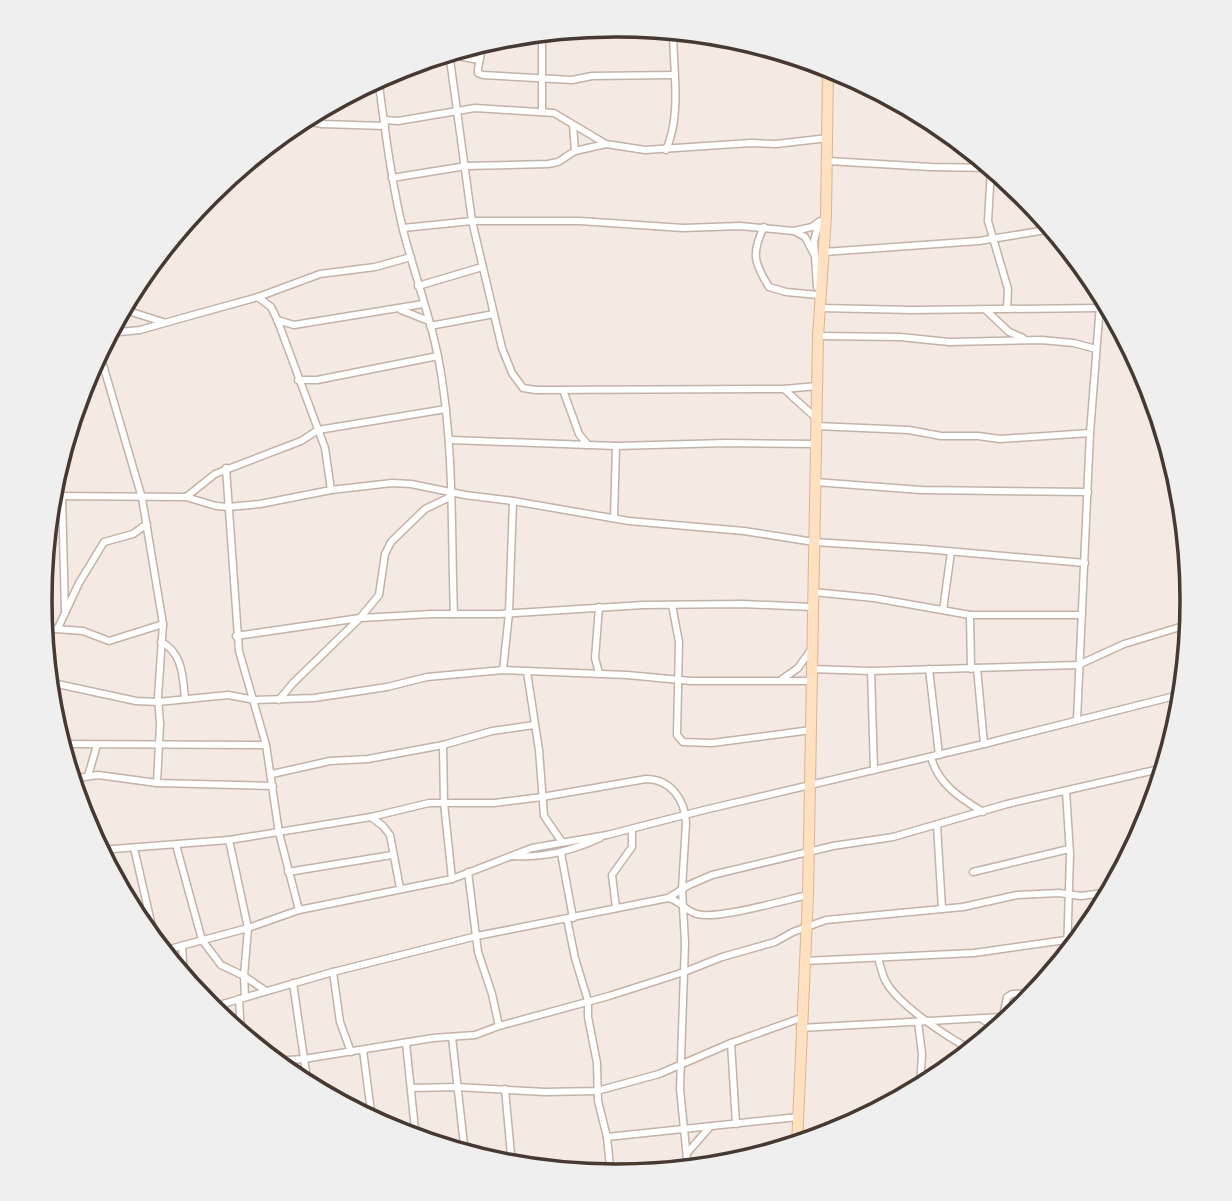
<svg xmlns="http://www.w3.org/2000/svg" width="1232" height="1201" font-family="'Golos Text',sans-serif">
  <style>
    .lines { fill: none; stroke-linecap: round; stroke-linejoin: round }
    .street-casing { stroke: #c3b2a7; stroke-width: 9 }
    .secondary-casing { stroke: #dcb48f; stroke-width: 12 }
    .street { stroke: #fff; stroke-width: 6 }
    .secondary { stroke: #ffe0c1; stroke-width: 10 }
    .rim { fill: none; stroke: #463932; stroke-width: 3.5 }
  </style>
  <rect width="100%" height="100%" fill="#f4eae3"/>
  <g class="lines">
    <defs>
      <g id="street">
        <polyline points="483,42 478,69 478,73 483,75 572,80 592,76 673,75"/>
        <polyline points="449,52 472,221 502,348 512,373 523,388 536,390 784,389 817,386"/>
        <polyline points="447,54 479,60"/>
        <path d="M378,78C385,129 391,180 403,230C416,280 435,329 442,380C454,457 451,536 454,614"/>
        <polyline points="318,110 322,124"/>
        <polyline points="542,112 542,32"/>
        <polyline points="299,120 322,124 385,126"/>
        <polyline points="384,120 398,121 475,108 554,113 606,144 645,150 751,143 776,144 828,138"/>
        <polyline points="573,125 575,151"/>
        <path d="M666,150C682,114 673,69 673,30"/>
        <polyline points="828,161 931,167 992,168"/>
        <polyline points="991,168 988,221 1008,289 1007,309"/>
        <polyline points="392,178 466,166 548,164 558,162 575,151 606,144"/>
        <path d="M764,227C751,253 754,263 769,287L786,292L818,295"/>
        <polyline points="403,228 472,221 580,221 683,228 740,226 794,231 812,227 820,221"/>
        <polyline points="796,232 805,237 814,254"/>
        <polyline points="824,252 979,241 1052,229"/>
        <polyline points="418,286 482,267"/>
        <polyline points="817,287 814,241 819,222"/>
        <polyline points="258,297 271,307 277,319 325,448 331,490"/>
        <polyline points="820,308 912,310 1098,308"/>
        <polyline points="122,309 163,322"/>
        <polyline points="401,310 429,321"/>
        <polyline points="986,310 1009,332 1023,338"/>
        <polyline points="277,320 294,325 423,304"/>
        <polyline points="430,326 494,314"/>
        <polyline points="109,333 140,330 193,315 258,297 320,274 375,267 411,257"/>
        <polyline points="818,336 900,337 949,342 1041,340 1074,343 1096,349"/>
        <polyline points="99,351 142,498 163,624 158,697 160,724 157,783"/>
        <polyline points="298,380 317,380 438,356"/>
        <polyline points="784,389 816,418"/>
        <polyline points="563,390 579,434 588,445"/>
        <polyline points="816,426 909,430 941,436 978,436 1000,439 1090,433"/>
        <polyline points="451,440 616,446 726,443 816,444"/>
        <polyline points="226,468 239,651 266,745 279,833 299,910"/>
        <polyline points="815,482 921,490 1088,492"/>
        <polyline points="62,495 65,613"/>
        <polyline points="50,496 186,497 216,506 229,507 260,504 331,490 392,483 411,484 465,495 513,501 629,521 744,531 814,542 924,549 1085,563"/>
        <polyline points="186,497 215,474 301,441 318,430 446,409"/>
        <polyline points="614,518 616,446"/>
        <polyline points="813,592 874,598 970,615 971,669"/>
        <polyline points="672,605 679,642 677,735 683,742 712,743 811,730"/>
        <polyline points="943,610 951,552"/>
        <polyline points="970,615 1082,615"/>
        <polyline points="43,628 83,631 109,641 163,624"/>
        <polyline points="58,628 79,583 104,542 133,534 147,524"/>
        <polyline points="236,636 360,618 432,614 500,614 643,605 742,604 812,607"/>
        <path d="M161,642C183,652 183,679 185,699"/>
        <polyline points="977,668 984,744"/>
        <polyline points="811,669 871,671 1078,665 1124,644 1190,624"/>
        <polyline points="929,669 939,755"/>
        <polyline points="503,670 509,613 513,501"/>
        <polyline points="871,671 874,770"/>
        <polyline points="527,672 539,750 544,816 562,842"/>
        <polyline points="599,673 595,658 599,607"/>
        <polyline points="781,680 798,668 810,651"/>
        <polyline points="48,682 136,701 158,702 228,695 255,700 314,698 387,687 427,677 503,670 627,675 691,681 811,681"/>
        <polyline points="279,700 293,683 360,618 379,595 385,554 391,542 425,509 450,497"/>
        <polyline points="1077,720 1090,433 1101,292"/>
        <polyline points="61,744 266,745"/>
        <polyline points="443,745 444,803 452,879"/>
        <polyline points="64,757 76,778 83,818"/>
        <path d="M931,757C938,784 960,798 983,812"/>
        <polyline points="272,774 330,761 368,759 443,745 492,731 534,725"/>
        <polyline points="88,776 97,745"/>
        <polyline points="71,779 98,775 157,783 273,786"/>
        <polyline points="1066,791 1070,854 1067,955"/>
        <polyline points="371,817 383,826 390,835 400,888"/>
        <polyline points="937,825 942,909"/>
        <polyline points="229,840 248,928 244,976 245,997"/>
        <polyline points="176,845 202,940 221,965 244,976 266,991"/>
        <polyline points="134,848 156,944"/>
        <path d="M100,850L229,840L371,817L429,803H494L542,797L646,779C671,779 685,800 686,823L682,889L685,943L680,1089L688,1169"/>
        <polyline points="561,853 573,918"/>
        <path d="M512,856C544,858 571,851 600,838"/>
        <polyline points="288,872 392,855"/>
        <polyline points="468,872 478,952 492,994 499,1026"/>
        <polyline points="973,872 1069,849"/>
        <path d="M668,898C680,900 685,911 697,914C717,920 785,900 808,895"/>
        <polyline points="616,908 612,875 632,847 632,829"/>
        <polyline points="567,919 575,958 588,1001 588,1017 597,1063 598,1101 607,1137 611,1176"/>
        <polyline points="182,946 184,978"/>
        <polyline points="162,951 248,928 299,910 452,879 532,848 607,835 704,810 984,744 1183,694"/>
        <path d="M878,958C880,965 882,973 885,980C897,1004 947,1037 972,1050"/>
        <polyline points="804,961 974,953 1080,938"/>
        <polyline points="333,972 340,1022 351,1052"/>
        <polyline points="293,983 308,1086"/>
        <polyline points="239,999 241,1034"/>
        <polyline points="209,1008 333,972 477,936 668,898 689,885 712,875 833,846 893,837 1007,804 1164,768"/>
        <polyline points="982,1019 997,1029"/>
        <polyline points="918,1022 922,1054 920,1088"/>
        <polyline points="1001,1026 1007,997 1012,994 1035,993"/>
        <polyline points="800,1028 1002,1017"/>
        <polyline points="452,1037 465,1154"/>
        <polyline points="406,1043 416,1139"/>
        <polyline points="731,1043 736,1124"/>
        <polyline points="363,1050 372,1120"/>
        <polyline points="273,1061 304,1059 433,1038 475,1035 499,1026 609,996 684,972 722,957 775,942 793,932 826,920 963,907 1017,895 1059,893 1081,896 1110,892"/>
        <polyline points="411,1088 456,1087 545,1092 597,1091 659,1074 731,1043 801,1018"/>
        <polyline points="505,1089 512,1166"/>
        <polyline points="607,1137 798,1117"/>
        <polyline points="687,1153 709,1128"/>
      </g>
      <polyline id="secondary" points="797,1145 808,895 818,336 826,217 828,66"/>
    </defs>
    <use href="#street" class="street-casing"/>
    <use href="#secondary" class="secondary-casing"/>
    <use href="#street" class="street"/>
    <use href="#secondary" class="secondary"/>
  </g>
  <path d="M0 0H1232V1201H0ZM615 37H617A563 563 0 0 1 1180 600V601A563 563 0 0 1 617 1164H615A563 563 0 0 1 52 601V600A563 563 0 0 1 615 37Z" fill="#f0efef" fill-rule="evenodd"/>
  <path class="rim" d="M615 37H617A563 563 0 0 1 1180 600V601A563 563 0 0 1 617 1164H615A563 563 0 0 1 52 601V600A563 563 0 0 1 615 37Z"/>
</svg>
